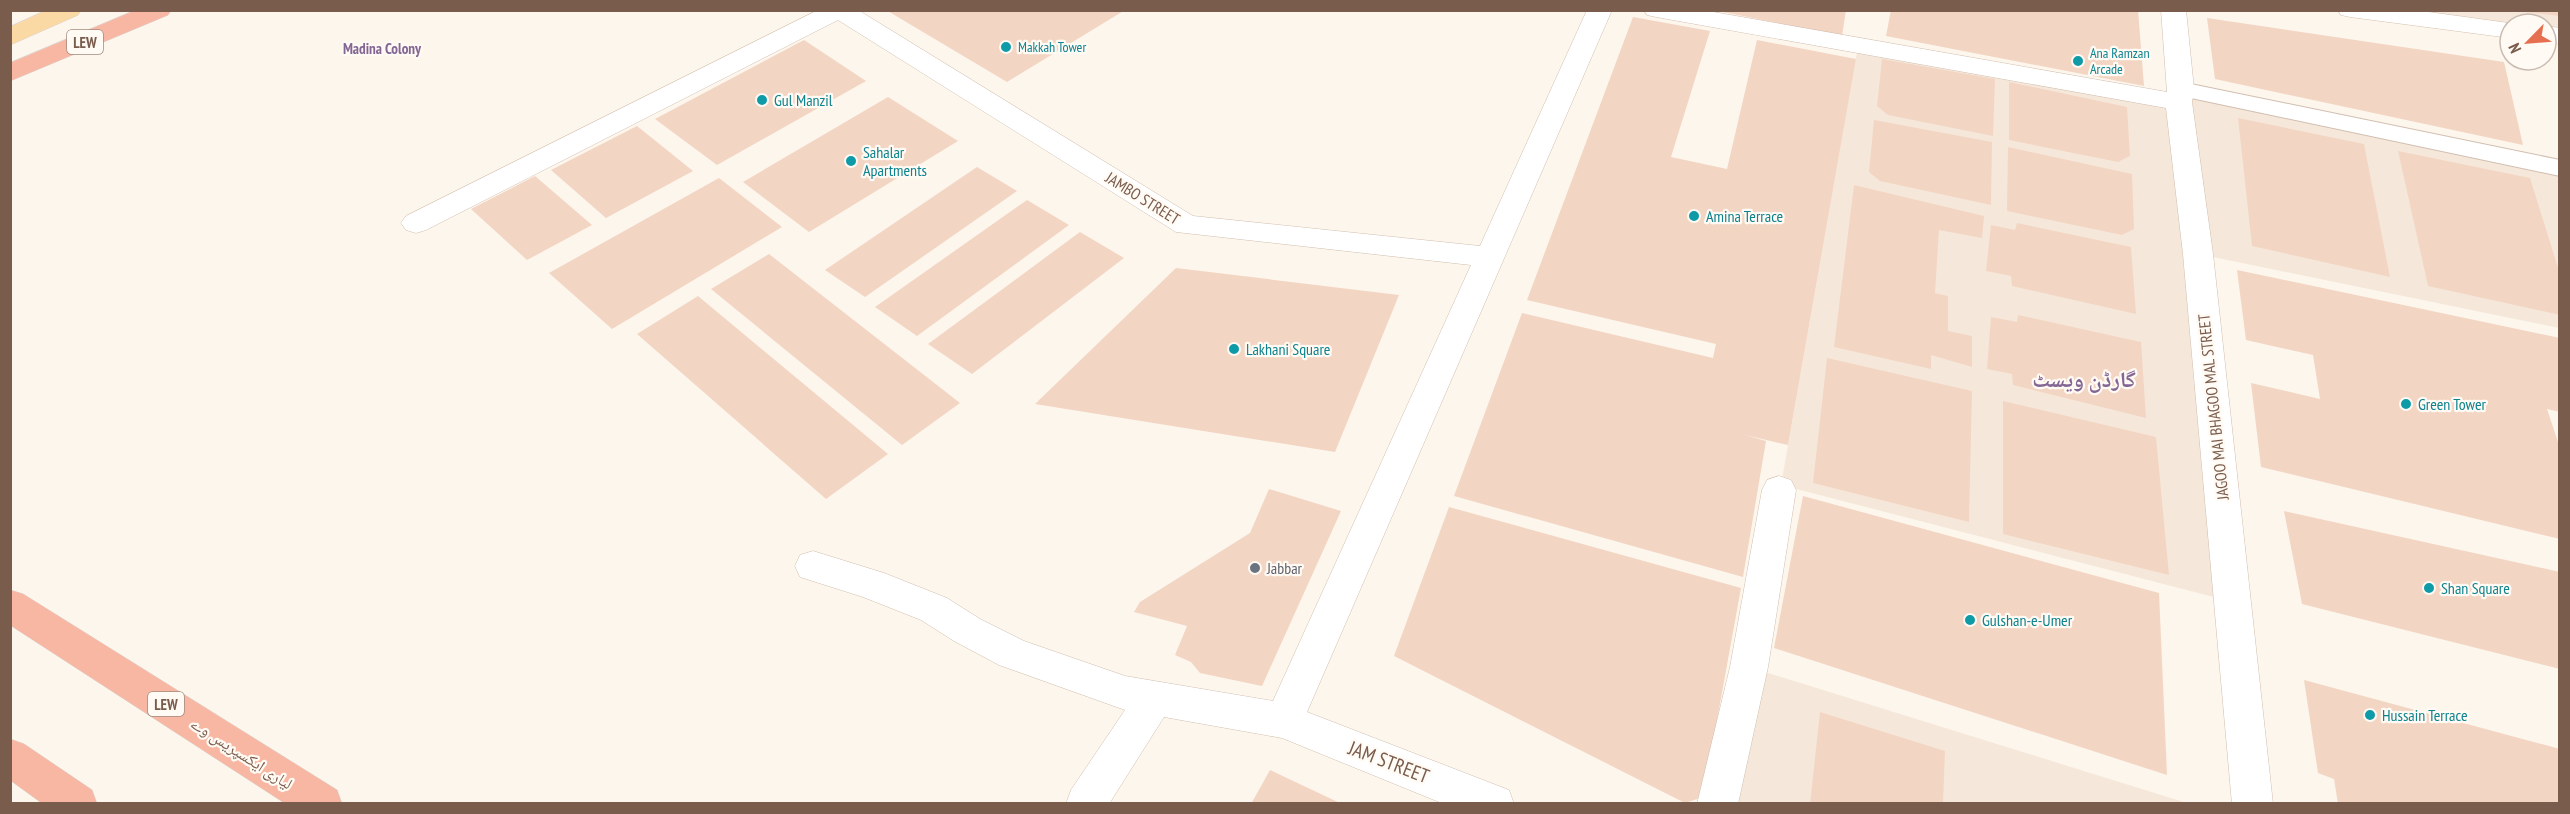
<svg xmlns="http://www.w3.org/2000/svg" width="2570" height="814" font-family="'PT Sans Narrow','Noto Naskh Arabic',sans-serif">
  <style>
    .residential { fill: #f5e8da }
    .building { fill: #f3d5c3 }
    .lines { fill: none; stroke-linecap: round; stroke-linejoin: round }
    .lane-casing { stroke: #d1beb0; stroke-width: 2 }
    .street-casing { stroke: #d1beb0; stroke-width: 1 }
    .secondary-casing { stroke: #d6c0b0; stroke-width: 1 }
    .primary-casing { stroke: #dad1cd; stroke-width: 1 }
    .highway-casing { stroke: #dad1cd; stroke-width: 1 }
    .lane { fill: #fff; fill-rule: evenodd }
    .street { fill: #fff; fill-rule: evenodd }
    .secondary { fill: #fff; fill-rule: evenodd }
    .primary { fill: #fbd9a5; fill-rule: evenodd }
    .highway { fill: #f7b7a3; fill-rule: evenodd }
    .culture-dot { fill: #0f9aa8; stroke: #fffaf3; stroke-width: 2 }
    .worship-dot { fill: #6b7280; stroke: #fffaf3; stroke-width: 2 }
    .labels { text-anchor: middle; dominant-baseline: central; stroke-width: 4.5; stroke-linejoin: round; paint-order: stroke }
    .far-culture-label { font-size: 14px; fill: #0d838f; stroke: #fffaf3; text-anchor: start }
    .shield { fill: #fffaf3; stroke: #a28b7f; stroke-width: 1.5 }
    .shield-label { font-size: 15px; font-weight: bold; fill: #7a5c4d }
    .far-neighbourhood-label { font-size: 15px; font-weight: bold; fill: #846695; stroke: #fffaf3 }
    .culture-label { font-size: 16px; fill: #0d838f; stroke: #fffaf3; text-anchor: start }
    .street-label { font-size: 16px; fill: #7a5c4d; stroke: #fffaf3 }
    .worship-label { font-size: 16px; fill: #5b616d; stroke: #fffaf3; text-anchor: start }
    .near-street-label { font-size: 20px; fill: #7a5c4d; stroke: #fffaf3 }
    .district-label { font-size: 22px; font-weight: bold; fill: #846695; stroke: #fffaf3 }
  </style>
  <rect width="100%" height="100%" fill="#fdf6ec"/>
  <g class="residential">
    <polygon points="2350,11 2559,11 2559,36 2546,34 2546,24 2510,24"/>
    <polygon points="1858,47 2182,106 2181,93 2559,171 2559,328 2198,254 2233,602 1781,485"/>
    <polygon points="1749,667 2187,803 1725,804"/>
  </g>
  <g class="building">
    <polygon points="886,10 1125,10 1007,82"/>
    <polygon points="1713,10 1846,10 1842,36"/>
    <polygon points="1891,10 2138,10 2144,86 1886,36"/>
    <polygon points="2526,10 2560,10 2560,16 2526,12"/>
    <polygon points="1633,17 1710,31 1671,157 1727,169 1757,40 1856,59 1788,445 1745,435 1766,441 1743,577 1454,496 1522,313 1713,358 1716,344 1527,300"/>
    <polygon points="2207,18 2504,62 2523,145 2215,79"/>
    <polygon points="804,40 866,81 717,165 655,119"/>
    <polygon points="1882,59 1995,79 1993,136 1888,115 1877,106"/>
    <polygon points="2009,82 2127,107 2130,156 2118,162 2009,140"/>
    <polygon points="888,97 958,141 809,232 743,182"/>
    <polygon points="2238,118 2364,144 2390,277 2252,246"/>
    <polygon points="1874,120 1992,142 1991,205 1880,181 1869,172"/>
    <polygon points="637,126 693,171 606,218 551,170"/>
    <polygon points="2008,147 2132,174 2134,229 2122,235 2007,211"/>
    <polygon points="2398,151 2530,178 2560,274 2560,315 2428,286"/>
    <polygon points="977,167 1017,191 865,297 825,270"/>
    <polygon points="535,176 592,225 527,260 471,209"/>
    <polygon points="719,178 782,227 612,329 549,273"/>
    <polygon points="1854,185 1984,216 1982,238 1939,230 1935,293 1948,296 1948,331 1972,336 1972,367 1931,355 1931,369 1834,347"/>
    <polygon points="1027,200 1069,225 917,336 875,307"/>
    <polygon points="2017,223 2131,247 2136,314 2012,286 2011,276 1986,271 1991,225 2015,230"/>
    <polygon points="1080,232 1124,258 972,374 928,344"/>
    <polygon points="769,254 960,403 902,445 711,289"/>
    <polygon points="1176,268 1399,295 1335,452 1035,404"/>
    <polygon points="2237,270 2560,338 2560,412 2547,409 2560,448 2560,539 2261,467 2251,383 2320,399 2313,355 2246,340"/>
    <polygon points="698,296 888,454 826,499 637,334"/>
    <polygon points="2018,315 2141,342 2146,418 2013,385 2012,374 1987,369 1991,317 2017,322"/>
    <polygon points="1827,358 1972,391 1969,522 1813,483"/>
    <polygon points="2003,401 2156,437 2169,575 2003,534"/>
    <polygon points="1269,489 1341,511 1262,686 1200,673 1191,662 1175,655 1187,626 1134,612 1140,602 1250,533"/>
    <polygon points="1803,496 2159,593 2167,775 1774,648"/>
    <polygon points="1449,507 1741,588 1703,797 1685,803 1394,656"/>
    <polygon points="2284,511 2560,572 2560,669 2302,604"/>
    <polygon points="2304,680 2560,749 2560,804 2338,804 2334,779 2318,773"/>
    <polygon points="1820,712 1945,751 1943,804 1810,804"/>
    <polygon points="1270,770 1342,804 1251,804"/>
  </g>
  <g class="lines">
    <defs>
      <polygon id="lane" points="2181,82 2560,160 2560,176 2172,94 2169,89 2172,84"/>
      <g id="street">
        <polygon points="818,10 858,10 1193,216 1480,246 1587,10 1612,10 1307,712 1509,790 1514,804 1444,804 1282,738 1164,717 1109,804 1066,804 1071,790 1125,710 999,665 954,641 921,620 863,597 800,577 795,566 800,555 813,551 884,573 947,598 980,619 1024,641 1125,676 1273,701 1471,265 1176,232 838,20 426,230 416,233 406,230 401,223 406,216"/>
        <polygon points="1644,10 1702,10 2167,92 2161,10 2186,10 2194,89 2192,102 2213,254 2273,804 2232,804 2183,254 2166,108 1656,17 1647,15"/>
        <polygon points="1779,476 1791,480 1796,490 1768,667 1738,804 1697,804 1730,667 1762,490 1767,480"/>
      </g>
      <g id="secondary">
        <polygon points="2338,10 2414,10 2516,24 2510,24 2510,38 2350,17 2341,15"/>
        <polygon points="2546,26 2560,28 2560,44 2546,42"/>
      </g>
      <polygon id="primary" points="47,10 81,10 78,15 10,45 10,27"/>
      <g id="highway">
        <polygon points="136,10 171,10 168,15 10,81 10,63"/>
        <polygon points="10,590 23,594 337,790 342,804 286,804 10,625"/>
        <polygon points="10,739 24,744 92,790 97,804 43,804 10,780"/>
      </g>
    </defs>
    <use href="#lane" class="lane-casing"/>
    <use href="#street" class="street-casing"/>
    <use href="#secondary" class="secondary-casing"/>
    <use href="#primary" class="primary-casing"/>
    <use href="#highway" class="highway-casing"/>
    <use href="#lane" class="lane"/>
    <use href="#street" class="street"/>
    <use href="#secondary" class="secondary"/>
    <use href="#primary" class="primary"/>
    <use href="#highway" class="highway"/>
  </g>
  <g class="culture-dot">
    <circle cx="1006" cy="47" r="6"/>
    <circle cx="2078" cy="61" r="6"/>
    <circle cx="762" cy="100" r="6"/>
    <circle cx="851" cy="161" r="6"/>
    <circle cx="1694" cy="216" r="6"/>
    <circle cx="1234" cy="349" r="6"/>
    <circle cx="2406" cy="404" r="6"/>
    <circle cx="2429" cy="588" r="6"/>
    <circle cx="1970" cy="620" r="6"/>
    <circle cx="2370" cy="715" r="6"/>
  </g>
  <circle class="worship-dot" cx="1255" cy="568" r="6"/>
  <g class="labels">
    <g class="far-culture-label">
      <text x="1018" y="47">Makkah Tower</text>
      <text x="2090" y="53">Ana Ramzan<tspan x="2090" dy="16">Arcade</tspan></text>
    </g>
    <g class="shield">
      <rect x="67" y="30" width="36" height="24" rx="4.5"/>
      <rect x="148" y="692" width="36" height="24" rx="4.5"/>
    </g>
    <g class="shield-label">
      <text x="85" y="42">LEW</text>
      <text x="166" y="704">LEW</text>
    </g>
    <g class="far-neighbourhood-label">
      <text x="382" y="48">Madina Colony</text>
    </g>
    <g class="culture-label">
      <text x="774" y="100">Gul Manzil</text>
      <text x="863" y="152">Sahalar<tspan x="863" dy="18">Apartments</tspan></text>
      <text x="1706" y="216">Amina Terrace</text>
      <text x="1246" y="349">Lakhani Square</text>
      <text x="2418" y="404">Green Tower</text>
      <text x="2441" y="588">Shan Square</text>
      <text x="1982" y="620">Gulshan-e-Umer</text>
      <text x="2382" y="715">Hussain Terrace</text>
    </g>
    <g class="street-label">
      <text transform="translate(1143 198) rotate(32)">JAMBO STREET</text>
      <text transform="translate(2213 407) rotate(-96)">JAGOO MAI BHAGOO MAL STREET</text>
      <text transform="translate(242 753) rotate(33)">لیاری ایکسپریس وے</text>
    </g>
    <g class="worship-label">
      <text x="1267" y="568">Jabbar</text>
    </g>
    <g class="near-street-label">
      <text transform="translate(1389 762) rotate(21)">JAM STREET</text>
    </g>
    <g class="district-label">
      <text x="2084" y="379">گارڈن ویسٹ</text>
    </g>
  </g>
  <rect width="2570" height="814" fill="none" stroke="#7a5c4d" stroke-width="24"/>
  <g transform="translate(2528 42) rotate(245)"><circle r="28" fill="#fffaf3" stroke="#cabbb1" stroke-width="1.5"/>
  <path d="M0-4.5L10 22L0 15L-10 22Z" fill="#e76f51"/>
  <text y="-9" font-size="16" font-weight="bold" text-anchor="middle" fill="#7a5c4d">N</text>
  </g>
</svg>
